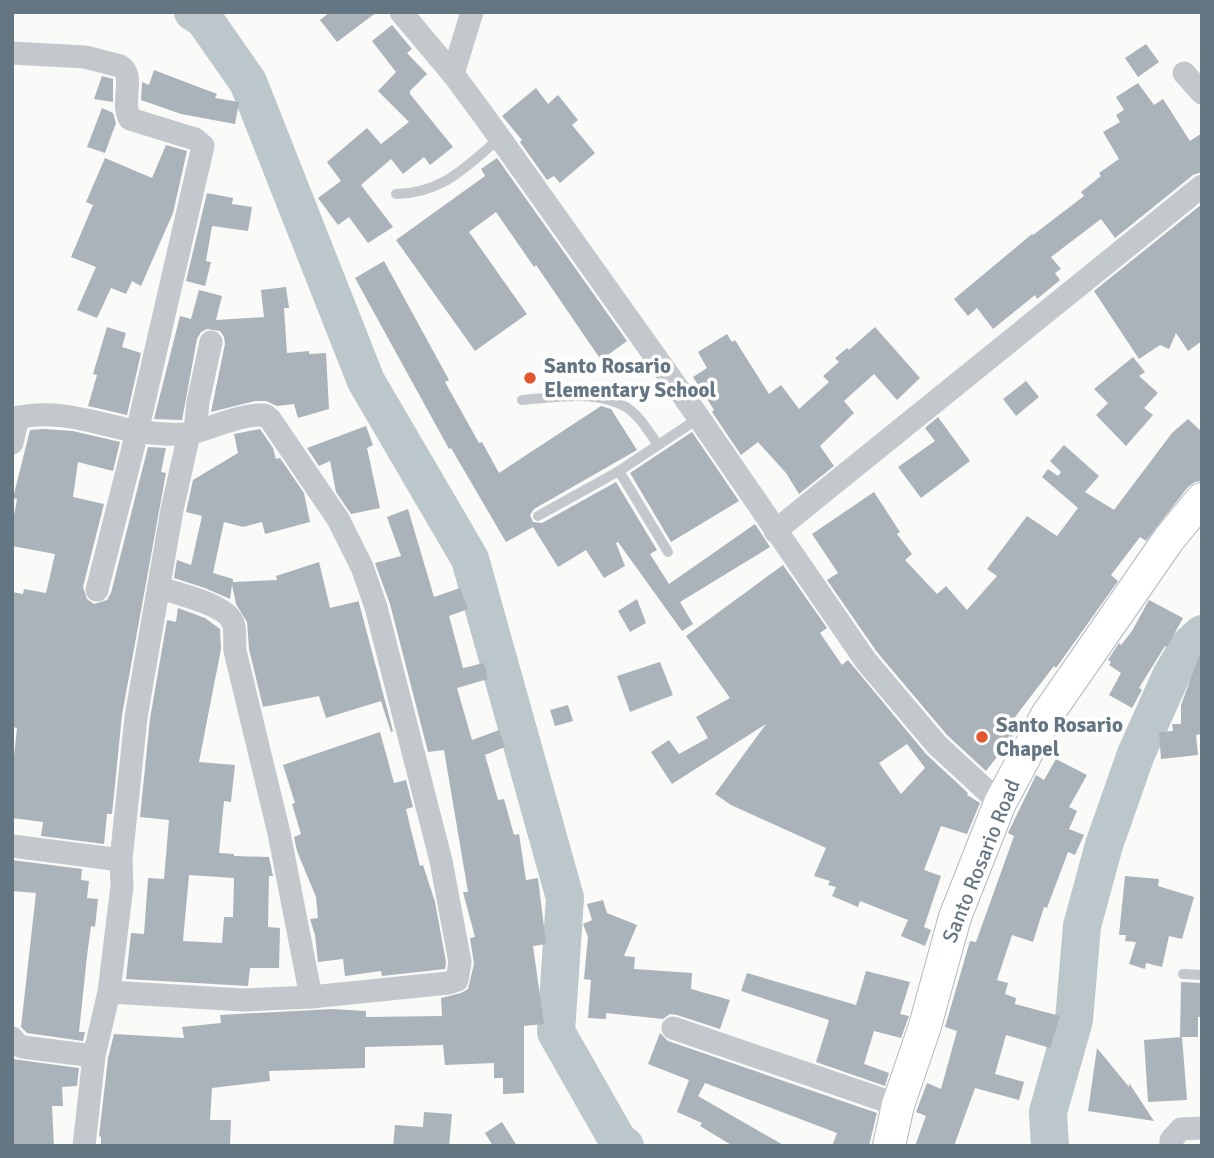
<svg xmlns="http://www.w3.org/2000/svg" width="1214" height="1158" font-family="Signika,sans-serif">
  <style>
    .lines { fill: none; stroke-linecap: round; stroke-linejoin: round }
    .river { stroke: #bbc7cb; stroke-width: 38 }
    .building { fill: #aab3b9; fill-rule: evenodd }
    .secondary-casing { stroke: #b3babf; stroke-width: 34 }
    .lane { stroke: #c3c8cc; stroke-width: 10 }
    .street { stroke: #c3c8cc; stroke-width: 23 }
    .secondary { stroke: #fff; stroke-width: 32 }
    .poi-dot { fill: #e4572e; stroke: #fff; stroke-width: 2.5 }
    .labels { text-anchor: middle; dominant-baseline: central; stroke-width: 7; stroke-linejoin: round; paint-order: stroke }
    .poi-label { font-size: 21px; font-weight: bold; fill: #657683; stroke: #fff; text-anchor: start }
    .street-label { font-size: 21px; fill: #657683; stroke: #fff }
  </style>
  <rect width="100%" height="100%" fill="#fafaf8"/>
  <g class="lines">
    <g class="river">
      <polyline points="193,12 204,19 248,82 366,381 470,559 565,898 556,1032 618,1141 625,1146"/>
      <polyline points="1050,1146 1048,1112 1074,1020 1082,926 1104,845 1136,754 1171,676 1188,647 1202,634"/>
    </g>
  </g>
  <g class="building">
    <polygon points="330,12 377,12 337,42 320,20"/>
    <polygon points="392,25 412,49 407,53 427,74 410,91 410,94 453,147 430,165 424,157 403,174 391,159 361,185 393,227 368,243 349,217 338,225 318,198 341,181 327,162 367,128 381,144 409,122 378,91 396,72 372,41"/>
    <polygon points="1146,44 1159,62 1138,77 1125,58"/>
    <polygon points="154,70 217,94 215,98 239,102 235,124 181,114 141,100 142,82 149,85"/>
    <polygon points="102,76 113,79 113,102 94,99"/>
    <polygon points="1138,83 1154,105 1163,99 1190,141 1202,133 1202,172 1193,175 1115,238 1101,219 1051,257 1061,269 1055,273 1060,280 1037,299 1035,295 993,329 977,308 968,316 954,299 1032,234 1033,235 1084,196 1081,192 1101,176 1099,173 1119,159 1103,132 1120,122 1116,115 1124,110 1116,97"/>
    <polygon points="536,88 548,104 558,95 578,120 572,125 595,153 560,183 554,176 547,180 520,142 522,140 502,116"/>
    <polygon points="102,108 113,113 116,123 105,153 87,147"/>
    <polygon points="166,145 187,151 173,213 141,286 132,281 126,294 111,288 97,318 77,310 96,267 71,257 93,205 86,202 105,158 152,178"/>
    <polygon points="497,158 627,341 601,360 536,265 534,267 496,212 469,232 527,314 475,351 396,240 485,176 481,169"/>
    <polygon points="207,193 233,198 232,204 252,207 248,231 212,226 206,261 211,262 205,286 186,281"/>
    <polygon points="1202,204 1202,341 1188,351 1176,333 1169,349 1160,345 1139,359 1094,291"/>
    <polygon points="384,261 449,380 445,382 479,443 482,442 499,473 601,406 611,409 637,450 534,509 530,515 533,522 542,523 616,482 657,550 650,554 669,584 755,524 770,547 680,602 693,624 682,631 618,542 616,543 625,566 604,578 586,550 558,567 533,527 506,542 451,448 449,449 355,278"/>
    <polygon points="286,287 289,308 284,308 287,353 309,351 309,354 326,353 329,409 298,418 294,404 277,406 266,401 255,401 211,412 225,344 224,337 220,331 207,329 201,332 197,339 182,420 154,419 180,316 191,319 199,290 222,296 216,320 264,317 261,290"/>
    <polygon points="107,327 126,333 122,347 141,353 127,415 88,406 97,375 93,374"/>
    <polygon points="875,327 920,378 897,400 874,374 844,401 854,413 820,446 834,466 799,494 786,473 758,442 741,455 712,412 714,410 693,377 707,368 698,352 727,334 732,342 735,340 769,394 781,385 799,409 829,382 823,376 839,362 835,358 847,348 849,350"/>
    <polygon points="1133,357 1145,372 1139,376 1158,393 1144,408 1153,415 1126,446 1096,415 1108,403 1094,389"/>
    <polygon points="1026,381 1039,397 1016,416 1003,399"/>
    <polygon points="938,417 970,461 921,498 898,467 935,441 925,428"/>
    <polygon points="1188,419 1202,432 1202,481 1195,482 1188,487 1146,541 1140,537 1111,575 1118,581 1056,668 1054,666 1012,721 1020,727 986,771 947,735 877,652 827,580 838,573 812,534 874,492 900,532 897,534 912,554 905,560 937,594 946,586 967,610 997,576 987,569 1027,516 1057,536 1078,508 1042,477 1048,469 1058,476 1061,472 1050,461 1064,445 1099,476 1085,492 1114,510 1172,433"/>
    <polygon points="366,426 373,445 367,448 380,508 351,514 336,492 330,461 319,466 307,448"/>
    <polygon points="44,429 73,431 120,442 113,471 78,462 73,497 104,504 83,587 87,599 94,604 107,600 111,593 148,447 166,448 161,472 166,473 122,715 112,814 107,814 104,844 41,836 43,822 12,818 12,775 17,728 12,727 12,592 23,594 24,589 46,593 55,554 12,546 12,526 17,499 13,498 30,430"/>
    <polygon points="260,429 273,448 276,459 280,458 304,493 310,522 265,534 262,522 243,527 224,522 213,573 233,579 233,582 277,580 276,576 319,562 330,608 359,601 358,599 393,731 391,732 381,701 326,718 319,696 263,707 249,649 247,622 236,604 232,585 230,599 205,588 174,578 177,560 191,565 202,516 186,512 193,480 238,453 234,434"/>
    <polygon points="692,432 739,501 671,542 630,473"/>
    <polygon points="408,509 434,597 460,588 468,609 449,616 463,668 484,663 488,679 457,688 472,740 499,730 505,747 485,755 498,800 504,799 514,835 519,834 526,880 538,878 546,944 533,946 544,1024 524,1026 524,1093 503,1094 503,1078 494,1078 494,1063 445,1065 443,1045 365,1047 365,1068 269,1071 270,1081 212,1088 210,1120 231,1120 230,1146 101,1146 101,1137 99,1136 108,1058 114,1034 184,1038 182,1027 221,1023 220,1015 332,1009 366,1011 366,1017 442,1016 441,998 461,993 468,989 474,964 470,938 475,937 463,892 468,892 444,750 428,752 390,604 375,563 401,556 387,517"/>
    <path d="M783,565L827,628L820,633L842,665L848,660L926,754L968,793L967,795L980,803L967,834L941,826L924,870L941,876L924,927L931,930L925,946L901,936L908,920L860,901L858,907L832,896L836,887L828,885L830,881L814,876L826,848L731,805L715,794L766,724L672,784L651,752L669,740L679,754L708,738L696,717L730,698L686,636ZM907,744L925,768L901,794L879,763Z"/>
    <polygon points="637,599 646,623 630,632 618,611"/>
    <polygon points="1149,600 1183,618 1167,647 1165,646 1139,688 1142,690 1132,708 1109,695 1121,673 1109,665 1111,662 1108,660 1119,643 1121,645 1132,631"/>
    <path d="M178,608L205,618L220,629L221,649L199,762L235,765L231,802L224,801L219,853L234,854V856L269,857L273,876H269L268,927L280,928L279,968H250L248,986L126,979L131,933L144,934L148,878L164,879L169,820L140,817L150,719L167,620L176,622ZM189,875L234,878L233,917H224L222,943L183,941Z"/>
    <polygon points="1200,654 1202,734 1196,735 1198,755 1161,759 1159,732 1173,731 1172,724 1181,724 1181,705"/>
    <polygon points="660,662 673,695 630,712 617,676"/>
    <polygon points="568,705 573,721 555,726 550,710"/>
    <polygon points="380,732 394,783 406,780 413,807 406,809 410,826 420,866 423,865 435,902 446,962 445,969 382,976 381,971 345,976 343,959 318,962 315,935 310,919 318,918 316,897 297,851 294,837 301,834 292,804 295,803 283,765"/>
    <polygon points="1056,759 1087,775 1069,807 1077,811 1069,829 1084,835 1075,855 1068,852 1047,908 1044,907 1033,942 1012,935 997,980 1008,983 1005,994 1016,998 1015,1004 1060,1016 1050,1048 1006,1035 995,1074 1024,1082 1019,1100 975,1088 954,1146 915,1146 926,1116 916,1112 927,1083 941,1089 957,1031 945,1027 970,941 976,942 1014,836 1008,833 1036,775 1044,780"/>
    <polygon points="12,860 82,869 81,880 89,881 87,898 98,899 95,927 91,926 87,956 79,1032 85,1032 83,1041 27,1033 21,1027 36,893 12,891"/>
    <polygon points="1125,876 1159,879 1158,886 1194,897 1182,939 1169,936 1162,967 1146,963 1145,969 1129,964 1136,942 1125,941 1126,935 1119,935"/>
    <polygon points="603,900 607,913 637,925 624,956 635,957 634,969 692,973 691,989 730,1000 720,1029 677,1015 670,1014 663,1019 606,1013 606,1019 588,1018 591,980 584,979 588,937 583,924 592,920 587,904"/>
    <polygon points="866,971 910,982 900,1014 909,1016 901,1038 874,1031 864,1064 889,1073 885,1086 816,1062 829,1020 741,991 747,973 856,1005"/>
    <polygon points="1181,982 1202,983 1202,1017 1198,1017 1198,1037 1180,1037"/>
    <polygon points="660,1033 668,1041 877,1113 869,1146 832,1146 837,1133 705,1083 698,1096 785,1146 733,1146 700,1126 702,1123 677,1112 689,1080 648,1064"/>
    <polygon points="1182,1037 1187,1100 1148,1102 1144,1040"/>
    <polygon points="1097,1048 1129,1087 1129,1083 1154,1121 1088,1111"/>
    <polygon points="12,1059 79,1068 77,1086 62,1087 63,1106 52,1106 54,1146 12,1146"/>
    <polygon points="424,1112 452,1114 449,1146 393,1146 395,1125 423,1127"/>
    <polygon points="502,1122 517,1146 493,1146 485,1133"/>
  </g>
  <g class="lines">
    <defs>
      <polyline id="secondary" points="889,1146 898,1105 925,1026 955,917 1000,803 1047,715 1169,539 1202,499"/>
    </defs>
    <use href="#secondary" class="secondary-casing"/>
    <g class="lane">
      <path d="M396,194C444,193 466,166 500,138"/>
      <path d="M522,400C554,398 596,389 626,407C640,416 649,432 658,445"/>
      <polyline points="619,471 668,552"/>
      <polyline points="538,516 619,471 699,418"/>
      <polyline points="1183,974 1202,975"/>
    </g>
    <g class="street">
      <polyline points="401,12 453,74 487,120 699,418 866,661 937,745 1000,803"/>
      <path d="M12,53L85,57L120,66C136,74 120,104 130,119L195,139L203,146L137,432C96,423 54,407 12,419"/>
      <polyline points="1184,73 1202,93"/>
      <polyline points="453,74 472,12"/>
      <polyline points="195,432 198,402 211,342"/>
      <polyline points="12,443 18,417"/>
      <polyline points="775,531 1202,186"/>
      <path d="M159,588C176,593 227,605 233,623C236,630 234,642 235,651L279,833L311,997"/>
      <path d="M97,590L137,432C153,432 175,437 191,433C216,427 239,414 265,415L270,419L338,519L362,567L376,607L441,861L460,962L457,980L448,983L311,997L244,1000L109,992"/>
      <polyline points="12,846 121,860"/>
      <polyline points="673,1028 898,1105"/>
      <polyline points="12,1038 18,1045 23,1047 94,1056"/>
      <polyline points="84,1146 94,1056 109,992 122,886 121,860 136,717 172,510 189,434"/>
      <polyline points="1171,1146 1171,1140 1181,1129 1202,1128"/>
    </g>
    <use href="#secondary" class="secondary"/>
  </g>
  <g class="poi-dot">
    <circle cx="530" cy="378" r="7"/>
    <circle cx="982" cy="737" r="7"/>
  </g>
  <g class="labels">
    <g class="poi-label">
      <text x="544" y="366">Santo Rosario<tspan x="544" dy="24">Elementary School</tspan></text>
      <text x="996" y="725">Santo Rosario<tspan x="996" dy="24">Chapel</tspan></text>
    </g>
    <g class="street-label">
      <text transform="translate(981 861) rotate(-68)">Santo Rosario Road</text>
    </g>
  </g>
  <rect width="1214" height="1158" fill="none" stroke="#657683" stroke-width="28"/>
</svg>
